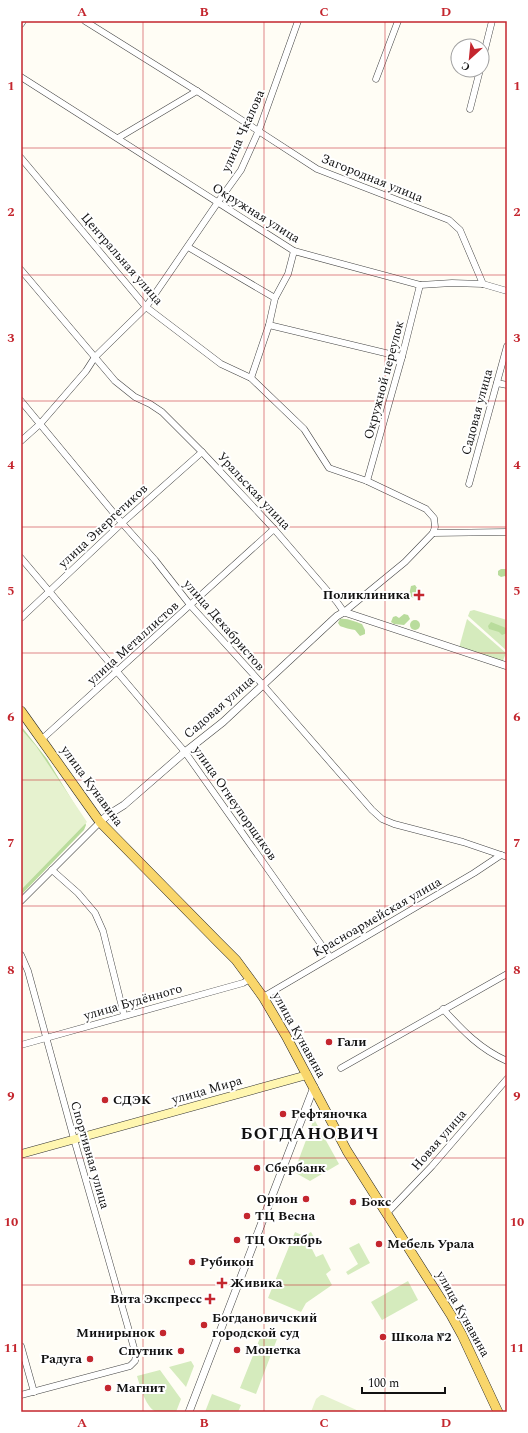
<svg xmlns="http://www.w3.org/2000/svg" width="528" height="1433" font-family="Spectral,serif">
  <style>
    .green { fill: #d5ebbd }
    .forest { fill: #b9dc9c }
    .pitch { fill: #e6f2cf }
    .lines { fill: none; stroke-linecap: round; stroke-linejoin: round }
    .minor-casing { stroke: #444; stroke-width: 7 }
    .tertiary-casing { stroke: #444; stroke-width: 8 }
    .secondary-casing { stroke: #333; stroke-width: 9 }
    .primary-casing { stroke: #222; stroke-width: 10 }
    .minor { stroke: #fff; stroke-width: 6 }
    .tertiary { stroke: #fff; stroke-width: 7 }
    .secondary { stroke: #fff6b0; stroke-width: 8 }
    .primary { stroke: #f9d66b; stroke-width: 9 }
    .grid { fill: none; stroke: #c4262e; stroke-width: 1; stroke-opacity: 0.55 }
    .poi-dot { fill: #c4262e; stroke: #fff; stroke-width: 1.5 }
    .labels { text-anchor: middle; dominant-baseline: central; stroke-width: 4; stroke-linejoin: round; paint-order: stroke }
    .street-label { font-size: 13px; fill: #111; stroke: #fff }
    .poi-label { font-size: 13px; font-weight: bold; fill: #111; stroke: #fff; text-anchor: start }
    .district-label { font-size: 17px; font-weight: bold; letter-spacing: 1px; fill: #111; stroke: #fff }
    .neatline { fill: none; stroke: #c4262e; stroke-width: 1.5 }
    .grid-label { font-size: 13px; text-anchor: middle; font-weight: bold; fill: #c4262e }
  </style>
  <rect width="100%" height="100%" fill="#fffdf5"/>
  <g class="green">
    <polygon points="474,610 507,620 507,651 468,616 470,611"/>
    <polygon points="467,619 506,653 502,663 459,648"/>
    <polygon points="314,1119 339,1164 310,1181 294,1172"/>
    <polygon points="295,1232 304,1236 311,1232 316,1241 310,1245 316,1257 323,1254 331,1270 326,1274 332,1285 306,1303 301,1312 268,1298"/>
    <polygon points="359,1243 370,1263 348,1275 346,1272 358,1264 349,1248"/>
    <polygon points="408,1281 418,1300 382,1320 371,1302"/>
    <polygon points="262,1333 277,1339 256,1394 240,1388"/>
    <polygon points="191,1361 194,1366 186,1387 169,1367"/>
    <path d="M160,1370L181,1399L176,1412C170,1412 162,1413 157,1412C146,1409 140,1386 137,1376Z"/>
    <polygon points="212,1394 241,1405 238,1412 205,1412"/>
  </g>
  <g class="forest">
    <polygon points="501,569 507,569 507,578 505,576 501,577 498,575 498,571"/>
    <polygon points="415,585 417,588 415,597 412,598 409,595 411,586"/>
    <polygon points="404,614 408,615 410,619 404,625 394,624 391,622 393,617 396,616 399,618"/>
    <path d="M340,619C348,618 355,622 362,624L365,630V634L360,636L355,630C353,630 342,627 340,626L338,623Z"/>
    <circle cx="415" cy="625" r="5"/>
    <polygon points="491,622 506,628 507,633 502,635 499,632 489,629 488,626"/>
    <polygon points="21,726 47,759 84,820 86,825 84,830 21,895"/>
  </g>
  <g class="pitch">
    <polygon points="21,729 36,746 87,822 21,890"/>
    <polygon points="321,1395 323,1395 361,1412 311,1412 316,1399"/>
  </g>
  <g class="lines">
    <defs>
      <g id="minor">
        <polyline points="85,21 197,91 317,169 449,220 460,230 483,284"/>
        <polyline points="21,24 23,21"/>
        <polyline points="482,61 492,21"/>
        <polyline points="21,77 294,251 420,285 452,283 483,284 507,291"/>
        <polyline points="376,79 398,21"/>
        <polyline points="470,109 480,70"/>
        <polyline points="118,138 197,91"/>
        <polyline points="21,158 146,307 221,364 251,378 304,429 329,468 367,481 426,509 434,518 435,527 433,533 405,562 344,612 337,602 274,529 202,452 162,412 150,404 135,397 115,381 21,270"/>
        <polyline points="188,247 275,298"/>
        <polyline points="269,325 402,357"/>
        <polyline points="251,378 269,325 275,298 288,274 294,251"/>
        <polyline points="497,383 507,385"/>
        <polyline points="21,401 122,523 155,560 191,606 263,685 372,810 382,819 394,824 463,842 507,857"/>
        <polyline points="21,441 40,424 86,371 95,357 146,307 218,202 241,170 259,130 298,21"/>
        <polyline points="367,481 402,357 420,285"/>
        <polyline points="469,484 507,346"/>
        <polyline points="433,533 507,532"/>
        <polyline points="21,558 185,752 330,957"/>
        <polyline points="21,618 122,523 202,452"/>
        <polyline points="42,739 274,529"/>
        <polyline points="52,870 78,893 95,913 103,931 124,1015"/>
        <polyline points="21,901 100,822"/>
        <polyline points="21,955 28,971 74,1139 136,1355 135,1361 130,1366 21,1395"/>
        <polyline points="263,997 474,873 501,855"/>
        <path d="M443,1009C463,1031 480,1049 507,1061"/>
        <polyline points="21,1045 243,983 250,979"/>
        <polyline points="341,1068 507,974"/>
        <polyline points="386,1214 432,1166 507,1079"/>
        <polyline points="21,1346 34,1392"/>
      </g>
      <g id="tertiary">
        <polyline points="100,822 108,815 124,805 185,752 223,722 337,616 344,612 507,666"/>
        <polyline points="189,1412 314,1087"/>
      </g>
      <polyline id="secondary" points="21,1154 307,1075"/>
      <polyline id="primary" points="21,711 100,822 217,941 236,960 250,979 263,997 286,1036 347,1151 451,1315 462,1335 498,1412"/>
    </defs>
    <use href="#minor" class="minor-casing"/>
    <use href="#tertiary" class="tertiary-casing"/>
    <use href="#secondary" class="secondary-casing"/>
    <use href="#primary" class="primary-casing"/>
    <use href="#minor" class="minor"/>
    <use href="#tertiary" class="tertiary"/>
    <use href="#secondary" class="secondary"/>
    <use href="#primary" class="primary"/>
  </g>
  <path class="grid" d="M143,21V1412M264,21V1412M385,21V1412M21,148H507M21,275H507M21,401H507M21,527H507M21,653H507M21,780H507M21,906H507M21,1032H507M21,1158H507M21,1285H507"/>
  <g class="poi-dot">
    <path d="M417 589h4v4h4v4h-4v4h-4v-4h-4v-4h4z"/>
    <circle cx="329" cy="1042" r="4"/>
    <circle cx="105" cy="1100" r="4"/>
    <circle cx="283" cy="1114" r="4"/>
    <circle cx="257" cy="1168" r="4"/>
    <circle cx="306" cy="1199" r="4"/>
    <circle cx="353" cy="1202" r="4"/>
    <circle cx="247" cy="1216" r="4"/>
    <circle cx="237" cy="1240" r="4"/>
    <circle cx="379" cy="1244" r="4"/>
    <circle cx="192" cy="1262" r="4"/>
    <path d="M220 1277h4v4h4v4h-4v4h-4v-4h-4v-4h4z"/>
    <path d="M208 1293h4v4h4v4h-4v4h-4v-4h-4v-4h4z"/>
    <circle cx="204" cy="1325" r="4"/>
    <circle cx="163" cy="1333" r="4"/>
    <circle cx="383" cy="1337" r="4"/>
    <circle cx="237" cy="1350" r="4"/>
    <circle cx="181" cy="1351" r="4"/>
    <circle cx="90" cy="1359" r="4"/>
    <circle cx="108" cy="1388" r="4"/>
  </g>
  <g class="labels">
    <g class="street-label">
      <text transform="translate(243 131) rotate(-66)">улица Чкалова</text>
      <text transform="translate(372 178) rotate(22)">Загородная улица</text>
      <text transform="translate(256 213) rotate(32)">Окружная улица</text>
      <text transform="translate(122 259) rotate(49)">Центральная улица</text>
      <text transform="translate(384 380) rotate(-75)">Окружной переулок</text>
      <text transform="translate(477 412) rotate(-75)">Садовая улица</text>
      <text transform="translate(254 491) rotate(47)">Уральская улица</text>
      <text transform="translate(103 526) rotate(-43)">улица Энергетиков</text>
      <text transform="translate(224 625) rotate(49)">улица Декабристов</text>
      <text transform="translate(133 643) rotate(-42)">улица Металлистов</text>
      <text transform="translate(219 707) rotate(-41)">Садовая улица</text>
      <text transform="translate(92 786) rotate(54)">улица Кунавина</text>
      <text transform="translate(235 803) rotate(55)">улица Огнеупорщиков</text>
      <text transform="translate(377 917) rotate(-30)">Красноармейская улица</text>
      <text transform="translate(133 1002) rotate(-16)">улица Будённого</text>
      <text transform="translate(299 1035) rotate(61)">улица Кунавина</text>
      <text transform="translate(207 1090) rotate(-16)">улица Мира</text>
      <text transform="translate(439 1140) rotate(-49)">Новая улица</text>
      <text transform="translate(90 1155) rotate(74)">Спортивная улица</text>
      <text transform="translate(463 1314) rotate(61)">улица Кунавина</text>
    </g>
    <g class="poi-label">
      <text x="410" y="595" text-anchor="end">Поликлиника</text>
      <text x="337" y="1042">Гали</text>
      <text x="113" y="1100">СДЭК</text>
      <text x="291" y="1114">Рефтяночка</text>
      <text x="265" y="1168">Сбербанк</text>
      <text x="298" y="1199" text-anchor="end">Орион</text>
      <text x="361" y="1202">Бокс</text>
      <text x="255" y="1216">ТЦ Весна</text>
      <text x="245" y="1240">ТЦ Октябрь</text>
      <text x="387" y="1244">Мебель Урала</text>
      <text x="200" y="1262">Рубикон</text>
      <text x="230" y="1283">Живика</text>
      <text x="202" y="1299" text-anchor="end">Вита Экспресс</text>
      <text x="212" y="1318">Богдановичский<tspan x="212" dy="15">городской суд</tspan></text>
      <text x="155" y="1333" text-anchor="end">Минирынок</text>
      <text x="391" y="1337">Школа №2</text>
      <text x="245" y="1350">Монетка</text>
      <text x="173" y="1351" text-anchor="end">Спутник</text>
      <text x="82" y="1359" text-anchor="end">Радуга</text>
      <text x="116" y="1388">Магнит</text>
    </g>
    <g class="district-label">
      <text x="310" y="1134">БОГДАНОВИЧ</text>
    </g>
  </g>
  <rect width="528" height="1433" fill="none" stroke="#ffffff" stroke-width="44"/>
  <g transform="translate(470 58) rotate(207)"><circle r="19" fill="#ffffff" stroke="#a0a0a0"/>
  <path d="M0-3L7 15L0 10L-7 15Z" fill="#c4262e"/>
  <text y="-6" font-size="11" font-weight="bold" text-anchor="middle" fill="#111111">С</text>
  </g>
  <path d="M362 1387v6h83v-6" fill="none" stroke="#111111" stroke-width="2"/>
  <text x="368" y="1387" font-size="12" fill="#111111" stroke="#ffffff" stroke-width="3" paint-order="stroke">100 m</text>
  <rect x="22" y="22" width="484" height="1389" class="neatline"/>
  <g class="grid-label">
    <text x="82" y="16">A</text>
    <text x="204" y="16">B</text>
    <text x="324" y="16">C</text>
    <text x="446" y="16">D</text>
    <text x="11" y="90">1</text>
    <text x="517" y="90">1</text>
    <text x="11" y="216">2</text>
    <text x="517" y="216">2</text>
    <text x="11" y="342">3</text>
    <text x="517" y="342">3</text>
    <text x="11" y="469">4</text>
    <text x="517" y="469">4</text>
    <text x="11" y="595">5</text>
    <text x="517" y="595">5</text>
    <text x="11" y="721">6</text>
    <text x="517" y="721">6</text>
    <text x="11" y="847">7</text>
    <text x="517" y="847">7</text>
    <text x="11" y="974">8</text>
    <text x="517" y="974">8</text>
    <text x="11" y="1100">9</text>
    <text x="517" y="1100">9</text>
    <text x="11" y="1226">10</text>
    <text x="517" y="1226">10</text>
    <text x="11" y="1352">11</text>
    <text x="517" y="1352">11</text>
    <text x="82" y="1427">A</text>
    <text x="204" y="1427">B</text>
    <text x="324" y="1427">C</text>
    <text x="446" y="1427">D</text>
  </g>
</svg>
